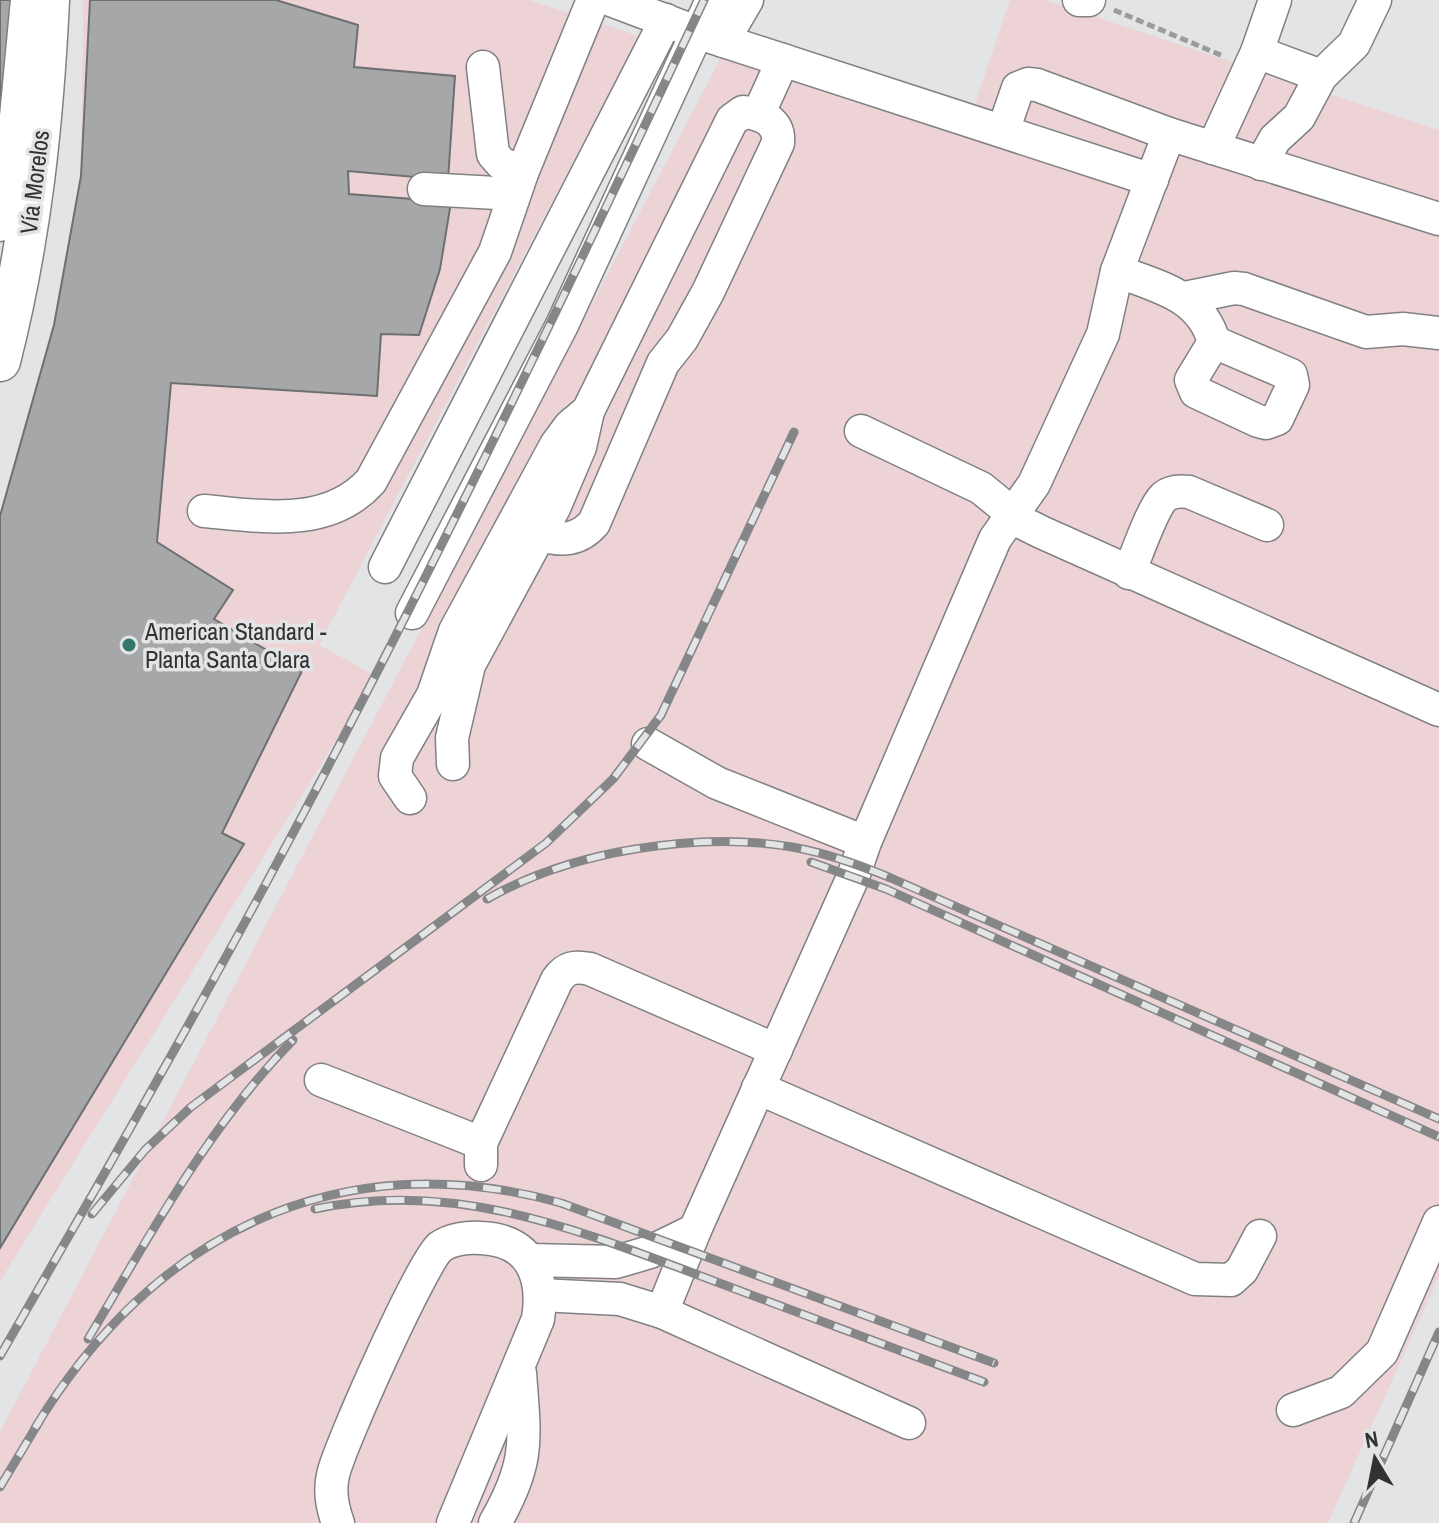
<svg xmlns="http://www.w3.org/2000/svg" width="1439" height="1523" font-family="'Archivo Narrow',sans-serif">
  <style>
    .industrial { fill: #edd3d6 }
    .building { fill: #a6a7a8; stroke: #6e6f70; stroke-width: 2 }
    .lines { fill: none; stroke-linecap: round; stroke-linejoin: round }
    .minor-casing { stroke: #808183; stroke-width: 35 }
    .major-casing { stroke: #808183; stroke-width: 43 }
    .path { stroke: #9a9b9c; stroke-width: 5; stroke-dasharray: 8 4; stroke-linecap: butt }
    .minor { stroke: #fff; stroke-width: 32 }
    .major { stroke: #fff; stroke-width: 40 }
    .rail-casing { stroke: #858687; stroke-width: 9 }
    .rail { stroke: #e3e4e6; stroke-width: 6; stroke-dasharray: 18; stroke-linecap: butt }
    .poi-dot { fill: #32776c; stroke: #e3e4e6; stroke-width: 3 }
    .labels { text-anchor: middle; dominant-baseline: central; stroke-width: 7; stroke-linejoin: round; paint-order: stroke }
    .street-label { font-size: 24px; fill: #313232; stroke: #e3e4e6 }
    .poi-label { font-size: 24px; fill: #313232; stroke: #e3e4e6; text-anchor: start }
  </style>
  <rect width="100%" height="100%" fill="#e3e4e6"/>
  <g class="industrial">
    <polygon points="83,0 529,0 639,36 319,645 376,676 0,1281 0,516 54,325 81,176"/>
    <polygon points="1010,0 1045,0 1439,130 1439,1276 1328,1523 0,1523 0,1432 713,73 734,26 975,104"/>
  </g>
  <g class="building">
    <polygon points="0,0 12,0 0,108"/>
    <polygon points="90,0 276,0 358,25 354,67 455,76 448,180 348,171 349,194 451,202 440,269 419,335 381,334 377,396 171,383 157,542 233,590 214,619 302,671 222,833 244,844 0,1248 0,516 54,325 81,176"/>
  </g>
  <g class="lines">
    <defs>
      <g id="minor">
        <polyline points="611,0 696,32 1152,180"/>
        <polyline points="1079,0 1089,0"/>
        <polyline points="723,41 747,0"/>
        <polyline points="1257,52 1321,76"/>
        <polyline points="483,67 493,154 501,163 522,173"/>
        <polyline points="758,115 783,60"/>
        <polyline points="1003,131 1018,88 1028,84 1037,85 1169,134 1439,219"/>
        <polyline points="1213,148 1257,52 1275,0"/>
        <polyline points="1261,164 1275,139 1299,117 1321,76 1354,44 1375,0"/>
        <polyline points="424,189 514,194"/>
        <polyline points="0,225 14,138 27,0"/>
        <path d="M1117,271C1158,287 1201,295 1214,342L1191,380L1196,392L1258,421L1266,423L1277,419L1293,385L1291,375L1214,342"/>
        <polyline points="1185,298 1234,288 1244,289 1366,332 1403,329 1439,333"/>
        <polyline points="861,431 981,488 1025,524 1041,532 1439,710"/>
        <path d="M204,511C262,516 328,529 371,481L495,252L522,173L593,0"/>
        <polyline points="385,567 666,20"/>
        <path d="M1129,573C1136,556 1153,507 1164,497C1171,491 1180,491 1189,492L1267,525"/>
        <polyline points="412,613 562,325 712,0"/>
        <polyline points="648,744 717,783 865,842"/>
        <polyline points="453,764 452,738 469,665 554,508 580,447 588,411"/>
        <path d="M410,798L395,776L397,758L433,695L455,631L556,445L570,426L588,411L732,120L743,112C762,113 780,122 778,143L708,292L682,339L663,363L594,523C578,541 562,541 540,535"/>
        <polyline points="321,1080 481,1143"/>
        <polyline points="758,1088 1195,1279 1231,1280 1242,1270 1260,1236"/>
        <path d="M481,1165V1143L557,980C566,967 575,966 590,969L776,1050"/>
        <polyline points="530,1260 616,1262 650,1252 695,1230"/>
        <polyline points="540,1295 620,1299 662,1312 909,1423"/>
        <polyline points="662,1312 695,1230 853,877 865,842 995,539 1034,484 1103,334 1117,271 1169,134"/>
        <polyline points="1293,1410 1341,1392 1382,1352 1439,1222"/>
        <path d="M338,1523C332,1507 329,1492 333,1475C339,1447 422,1262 440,1247C451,1239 468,1237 481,1238C530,1240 545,1275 538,1319L453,1523"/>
        <path d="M495,1523C530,1462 525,1440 520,1373"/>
      </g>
      <path id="major" d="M0,361C31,239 43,125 49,0"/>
    </defs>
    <use href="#minor" class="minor-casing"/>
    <use href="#major" class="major-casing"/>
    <polyline class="path" points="1114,10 1223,56"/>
    <use href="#minor" class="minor"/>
    <use href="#major" class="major"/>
    <defs>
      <g id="rail">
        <polyline points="811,862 886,889 1439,1137"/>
        <path d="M487,899C571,851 696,831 792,847C827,853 859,865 891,878L1439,1119"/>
        <path d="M315,1209C461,1178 588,1234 722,1284C809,1317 897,1349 984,1382"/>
        <polyline points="92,1214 145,1150 191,1107 546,843 613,779 661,715 794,432"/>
        <path d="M88,1339C150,1235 208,1127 293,1040"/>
        <path d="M0,1356C113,1159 227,961 332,759C463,509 584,255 704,0"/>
        <path d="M35,1428C151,1235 338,1141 561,1203L994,1363"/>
        <polyline points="0,1487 39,1422"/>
        <polyline points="1354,1523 1439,1332"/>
      </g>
    </defs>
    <use href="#rail" class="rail-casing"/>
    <use href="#rail" class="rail"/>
  </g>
  <circle class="poi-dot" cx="129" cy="645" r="8"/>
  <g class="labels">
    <g class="street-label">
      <text transform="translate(34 182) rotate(-83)">Vía Morelos</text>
    </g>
    <g class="poi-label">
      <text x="145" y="631">American Standard -<tspan x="145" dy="28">Planta Santa Clara</tspan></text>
    </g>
  </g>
  <g transform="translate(1375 1459) rotate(350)" stroke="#e3e4e6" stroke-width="6" paint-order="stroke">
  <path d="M0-6L14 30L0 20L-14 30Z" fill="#313232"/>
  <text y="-12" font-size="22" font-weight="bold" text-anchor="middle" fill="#313232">N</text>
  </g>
</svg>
